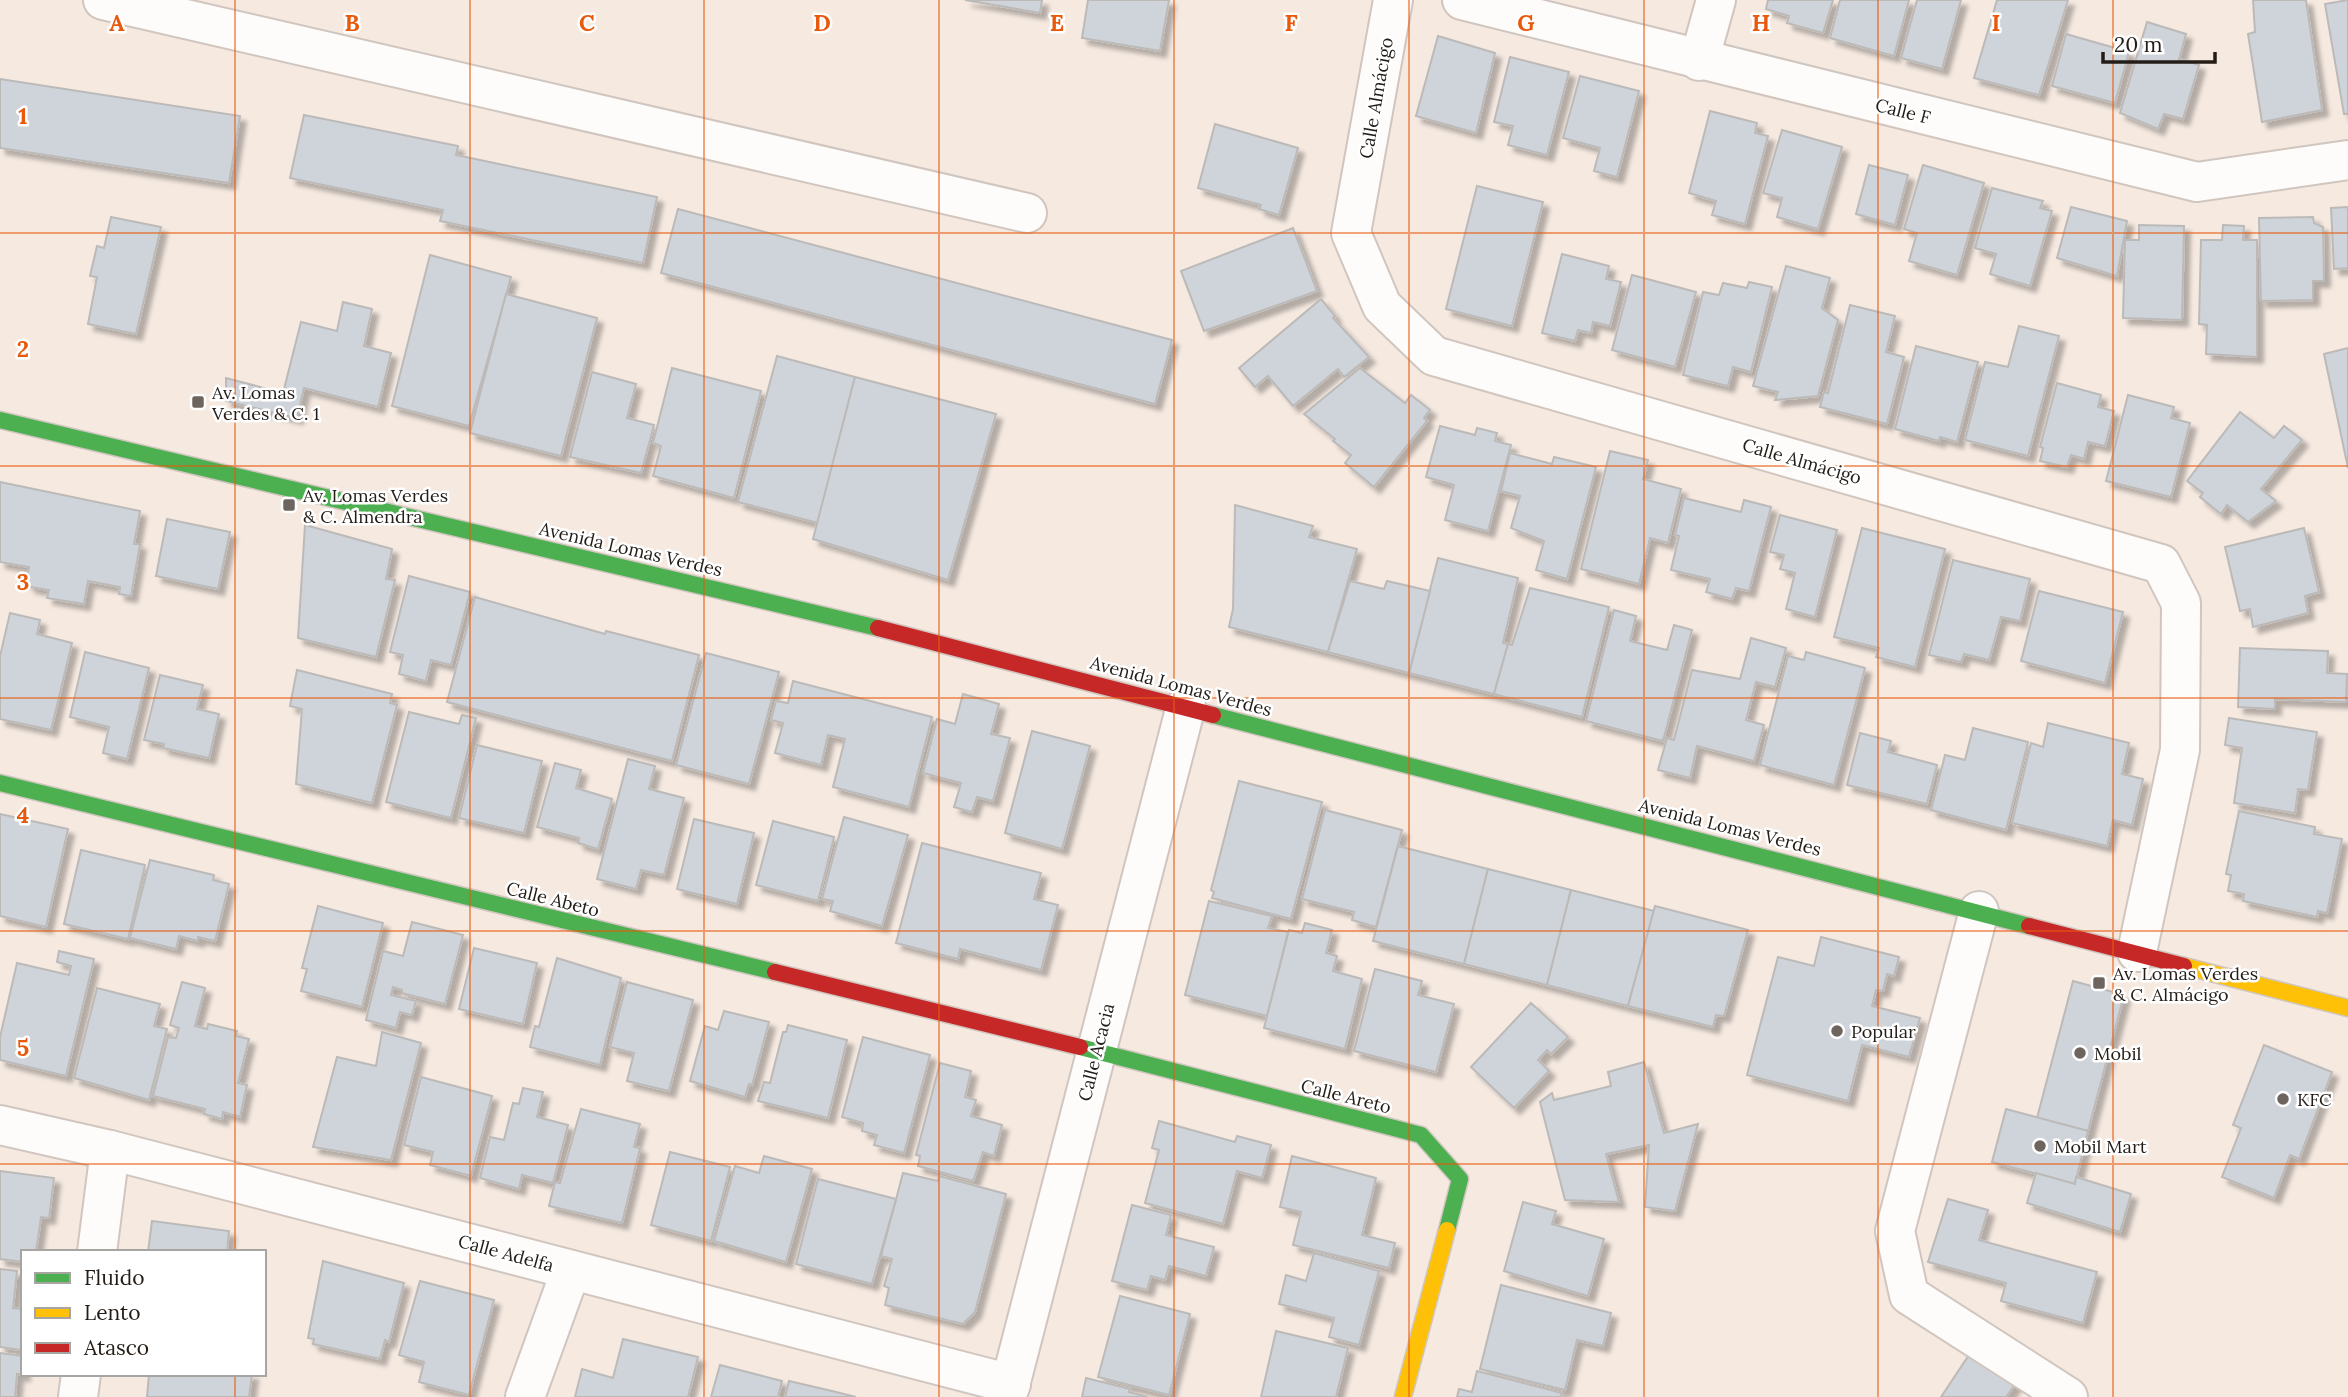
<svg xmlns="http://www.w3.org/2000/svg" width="2348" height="1397" font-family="Lora,serif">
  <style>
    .building { fill: #cfd4da; stroke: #bcbab9; stroke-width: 2; filter: url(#shadow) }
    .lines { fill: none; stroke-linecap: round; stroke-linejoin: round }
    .street-casing { stroke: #d0c6bf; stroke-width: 42 }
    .fast-casing { stroke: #d0c6bf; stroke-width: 19 }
    .slow-casing { stroke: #d0c6bf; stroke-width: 19 }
    .jam-casing { stroke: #d0c6bf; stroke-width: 19 }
    .street { stroke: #fefcfa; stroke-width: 38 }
    .fast { stroke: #4caf50; stroke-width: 16 }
    .slow { stroke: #ffc107; stroke-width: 16 }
    .jam { stroke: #c62828; stroke-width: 16 }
    .grid { fill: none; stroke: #e8590c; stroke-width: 2; stroke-opacity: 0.55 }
    .poi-dot { fill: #6d645d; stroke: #fff; stroke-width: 2.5 }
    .labels { text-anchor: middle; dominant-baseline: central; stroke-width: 5; stroke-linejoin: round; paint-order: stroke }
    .street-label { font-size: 18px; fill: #241d17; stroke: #fff }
    .poi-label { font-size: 18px; fill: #241d17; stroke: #fff; text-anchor: start }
    .grid-label { font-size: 23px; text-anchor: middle; font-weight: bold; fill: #e8590c; stroke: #fff; stroke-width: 5; stroke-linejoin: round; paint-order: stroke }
  </style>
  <defs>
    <filter id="shadow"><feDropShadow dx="6" dy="6" stdDeviation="2" flood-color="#0004"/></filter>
  </defs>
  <rect width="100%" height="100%" fill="#f5e9e0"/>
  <g class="building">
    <polygon points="965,0 1042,0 1040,13"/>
    <polygon points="1088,0 1169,0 1160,51 1082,38"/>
    <polygon points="1768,0 1833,0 1823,33 1787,23 1789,16 1766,9"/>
    <polygon points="1840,0 1909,0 1894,56 1830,38"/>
    <polygon points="1917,0 1961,0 1942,69 1901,58"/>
    <polygon points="1997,0 2068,0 2039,95 1974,78"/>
    <polygon points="2253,0 2306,0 2322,110 2262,122 2248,34 2255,32"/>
    <polygon points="2348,0 2348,114 2344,114 2325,4"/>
    <polygon points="2147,22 2186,34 2179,59 2199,65 2183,119 2164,114 2158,129 2120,113"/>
    <polygon points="2066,34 2129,52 2115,103 2052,86"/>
    <polygon points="1438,36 1495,53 1476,133 1416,116"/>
    <polygon points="1510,57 1569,72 1547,155 1508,145 1513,126 1494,122"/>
    <polygon points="1580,76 1639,91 1617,177 1594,171 1600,148 1563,138"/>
    <polygon points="0,79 240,116 229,183 0,148"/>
    <polygon points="1710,111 1757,123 1755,133 1768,136 1745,224 1712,215 1716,201 1689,193"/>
    <polygon points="304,115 458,146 456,155 657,197 643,263 440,221 443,210 290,178"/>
    <polygon points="1215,124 1298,148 1279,215 1259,209 1261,205 1198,188"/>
    <polygon points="1782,130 1842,147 1818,229 1777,217 1782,198 1763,193"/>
    <polygon points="1869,165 1908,175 1895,225 1856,214"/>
    <polygon points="1923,165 1984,183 1957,275 1909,261 1917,233 1904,229"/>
    <polygon points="1477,186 1543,202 1512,326 1446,309"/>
    <polygon points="1992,188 2043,201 2040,208 2052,211 2030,286 1990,274 1996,254 1975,248"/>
    <polygon points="2071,207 2127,221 2117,276 2057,258"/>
    <polygon points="2348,207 2348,268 2334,269 2331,208"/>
    <polygon points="678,209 1172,340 1155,404 661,273"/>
    <polygon points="111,217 161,227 136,334 88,324 97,277 90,276 97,246 104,248"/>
    <polygon points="2313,217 2314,223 2323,227 2324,281 2313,281 2313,300 2261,301 2259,218"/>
    <polygon points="2139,225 2184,226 2182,320 2123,318 2125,240 2139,240"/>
    <polygon points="2223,225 2244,226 2243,240 2257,240 2257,357 2206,354 2207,325 2199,324 2201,240 2222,240"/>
    <polygon points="1293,228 1317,291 1204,331 1181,271"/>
    <polygon points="1562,254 1609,266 1606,279 1621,282 1610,326 1593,322 1591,333 1578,330 1575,341 1542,333"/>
    <polygon points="430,255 511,277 469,426 392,406"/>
    <polygon points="1786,266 1830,278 1822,308 1838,320 1818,396 1775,400 1778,392 1753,386"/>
    <polygon points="1632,275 1696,292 1675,367 1612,350"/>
    <polygon points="1749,282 1772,287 1751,372 1733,367 1728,386 1683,375 1703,292 1719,295 1723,283 1747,288"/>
    <polygon points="506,294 597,318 561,456 470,433"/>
    <polygon points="1321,299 1335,316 1333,318 1369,357 1344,377 1338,369 1293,406 1268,376 1255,387 1239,368"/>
    <polygon points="343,302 372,309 364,346 391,353 378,407 304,388 297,418 226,401 226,378 283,393 301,322 337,331"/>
    <polygon points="1850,305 1895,316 1886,352 1904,357 1887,424 1820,407 1824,392 1828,393"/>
    <polygon points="2019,326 2059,336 2028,456 1965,440 1985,362 2008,367"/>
    <polygon points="1916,346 1978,362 1957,442 1940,437 1939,441 1895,429"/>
    <polygon points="2348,348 2348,468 2324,354"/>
    <polygon points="777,356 855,377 818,523 738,502"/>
    <polygon points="672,368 761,391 734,498 653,476 661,446 653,443"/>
    <polygon points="1360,368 1405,403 1411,395 1430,410 1424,418 1427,421 1374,487 1345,463 1351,455 1333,441 1335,439 1304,414"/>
    <polygon points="592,372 636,384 627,418 654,425 641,473 570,457"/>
    <polygon points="855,377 996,414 948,580 813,539"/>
    <polygon points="2057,383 2101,395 2098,407 2114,411 2105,446 2088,442 2084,459 2071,455 2067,467 2040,461 2043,448 2040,447"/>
    <polygon points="2128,395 2174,407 2171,418 2190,423 2171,497 2106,481"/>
    <polygon points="2240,412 2274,438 2284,426 2302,440 2261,489 2276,501 2248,522 2227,505 2221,514 2200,497 2203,493 2187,481"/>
    <polygon points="1440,426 1475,435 1477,428 1497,433 1495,441 1511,445 1488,531 1445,520 1454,485 1426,477"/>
    <polygon points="1610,451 1648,460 1643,479 1681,489 1668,543 1650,538 1639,584 1581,569"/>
    <polygon points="1510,453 1552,464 1554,457 1596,467 1567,579 1536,570 1544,541 1511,528 1520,496 1501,491"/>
    <polygon points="0,482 140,511 134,544 140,544 131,596 119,594 120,587 88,581 84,604 47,598 49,590 30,587 30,584 26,583 29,567 0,562"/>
    <polygon points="1684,498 1741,512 1744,500 1771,507 1749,591 1736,588 1732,599 1706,592 1710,579 1671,570 1679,536 1675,535"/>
    <polygon points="1235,505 1313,526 1309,537 1357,549 1328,652 1229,627 1233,609"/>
    <polygon points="1780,515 1837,530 1815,617 1786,609 1795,573 1780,569 1784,555 1770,552"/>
    <polygon points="167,519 230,532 218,589 156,576"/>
    <polygon points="305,525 392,549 386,579 395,580 376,657 298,638"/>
    <polygon points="1862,528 1945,549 1915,667 1876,657 1879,648 1834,637"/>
    <polygon points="2304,528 2319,592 2305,596 2308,613 2253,627 2250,609 2240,611 2225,547"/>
    <polygon points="1438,558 1518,578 1503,643 1508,644 1494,694 1409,673"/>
    <polygon points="1953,560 2030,579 2020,621 2001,617 1989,660 1964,654 1961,662 1929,655"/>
    <polygon points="409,576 470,592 451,665 431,660 426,681 399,674 403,655 390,652"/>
    <polygon points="1350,581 1384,589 1387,581 1430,591 1409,673 1328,652"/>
    <polygon points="1530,588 1609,607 1582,717 1494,694 1508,644 1512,645"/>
    <polygon points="2039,591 2123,612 2105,683 2021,661"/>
    <polygon points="475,597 605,634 606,631 699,655 672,761 447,702"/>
    <polygon points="1614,610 1636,616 1630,641 1667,650 1674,625 1692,630 1663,741 1586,721"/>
    <polygon points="10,613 40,620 37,634 72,643 51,730 0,719 0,656"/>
    <polygon points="1751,638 1786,648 1775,687 1756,682 1746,720 1764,725 1754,761 1697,746 1690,778 1658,770 1667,738 1674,740 1692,670 1740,679"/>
    <polygon points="2240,648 2328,651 2327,673 2347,674 2346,702 2275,699 2275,709 2238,707"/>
    <polygon points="85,652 149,668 127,759 103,753 109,727 70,717"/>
    <polygon points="1806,652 1865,668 1834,785 1760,765 1788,656 1804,660"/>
    <polygon points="706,653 779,672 749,784 676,765"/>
    <polygon points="297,670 392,694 390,703 397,705 372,803 296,784 302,709 290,706"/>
    <polygon points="160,675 203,685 197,709 219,714 209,758 163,748 164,744 144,740"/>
    <polygon points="793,681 932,717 909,807 833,787 845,739 828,735 821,765 775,753 783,723 771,720 776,701 788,703"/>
    <polygon points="963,694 999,704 991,734 1010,738 993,801 977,797 972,812 954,807 961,783 923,773 937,719 955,724"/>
    <polygon points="409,712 459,724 462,715 476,718 451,818 386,802"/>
    <polygon points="2229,718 2317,732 2308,790 2298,789 2295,813 2234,803 2242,748 2225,745"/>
    <polygon points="2048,723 2129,743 2122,774 2143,779 2132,825 2113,820 2107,846 2012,823 2031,743 2043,747"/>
    <polygon points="1973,728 2028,742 2006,830 1931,810 1945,755 1965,760"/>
    <polygon points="1032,731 1090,746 1062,849 1005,833"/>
    <polygon points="1860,733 1891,741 1888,752 1937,765 1927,804 1847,785"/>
    <polygon points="477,745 542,761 524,833 459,818"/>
    <polygon points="628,759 655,766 649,789 684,798 664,875 641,870 636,889 597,879"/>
    <polygon points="555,763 581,770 576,788 612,799 598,849 578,843 579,838 537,827"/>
    <polygon points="1239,781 1322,802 1291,919 1212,898 1214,892 1211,890"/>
    <polygon points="1325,810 1402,830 1376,927 1352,920 1354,912 1302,899"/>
    <polygon points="2239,811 2315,827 2314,834 2342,839 2327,913 2318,911 2317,917 2243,901 2244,894 2228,891 2231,875 2226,874"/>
    <polygon points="0,814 68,829 46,927 0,916"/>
    <polygon points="844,817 908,835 882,926 830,911 833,901 822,899"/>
    <polygon points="694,819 754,833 737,904 677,889"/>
    <polygon points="773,821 834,837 818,901 756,885"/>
    <polygon points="922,843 1041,873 1034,899 1058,905 1041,970 960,949 958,959 896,943"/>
    <polygon points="1398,846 1488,869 1464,964 1373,941"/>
    <polygon points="81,850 145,865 128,939 64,924"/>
    <polygon points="150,860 214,875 213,880 229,884 215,941 198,937 198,941 179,936 176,949 130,938"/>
    <polygon points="1488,869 1571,890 1547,985 1464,964"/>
    <polygon points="1571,890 1654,911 1628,1006 1547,985"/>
    <polygon points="1209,901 1272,916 1268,928 1288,932 1267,1016 1185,995"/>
    <polygon points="318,906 383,923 362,1007 301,991 307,969 302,968"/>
    <polygon points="1655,906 1748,930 1724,1016 1716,1015 1713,1027 1628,1006"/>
    <polygon points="412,922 463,935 445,1004 402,993 402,990 393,987 391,995 416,1001 412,1015 400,1012 396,1028 366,1020 383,951 403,956"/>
    <polygon points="1305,923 1332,930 1326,953 1337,956 1333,971 1362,979 1345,1049 1264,1028 1289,930 1302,933"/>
    <polygon points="1821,937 1899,957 1894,976 1887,974 1883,991 1876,990 1872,1006 1920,1018 1909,1057 1862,1045 1848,1101 1747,1075 1778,957 1814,966"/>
    <polygon points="474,948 537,963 523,1024 459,1009"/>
    <polygon points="59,951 94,959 66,1076 0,1060 0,1037 17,963 69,975 71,966 57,962"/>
    <polygon points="557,958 621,978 600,1065 530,1047 535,1026 539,1027"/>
    <polygon points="1375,969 1422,981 1418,995 1454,1004 1436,1072 1354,1051"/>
    <polygon points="2073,981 2124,995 2088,1131 2037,1118"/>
    <polygon points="182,982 205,988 195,1026 207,1029 208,1024 237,1031 236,1036 249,1039 238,1083 247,1085 240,1117 223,1112 222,1119 204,1114 205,1109 153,1096 168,1037 176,1038 179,1028 170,1025"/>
    <polygon points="627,982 693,1000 669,1091 627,1081 634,1053 610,1047"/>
    <polygon points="97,988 160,1004 154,1026 167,1029 149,1100 74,1078"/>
    <polygon points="1531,1003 1568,1037 1551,1054 1547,1050 1538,1060 1549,1071 1514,1108 1471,1067"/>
    <polygon points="724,1011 769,1022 752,1085 749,1084 745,1097 690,1081 705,1026 718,1030"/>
    <polygon points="788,1025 847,1040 828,1118 758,1101 764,1082 770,1083 783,1032 786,1032"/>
    <polygon points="382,1032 421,1043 391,1160 313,1147 337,1057 376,1066"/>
    <polygon points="863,1037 930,1055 904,1153 874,1145 877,1135 862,1131 863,1123 842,1117"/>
    <polygon points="2264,1045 2332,1072 2299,1159 2290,1155 2274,1198 2222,1177 2241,1128 2233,1125"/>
    <polygon points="1644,1062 1664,1133 1698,1124 1675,1211 1645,1207 1649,1145 1606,1154 1619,1202 1565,1200 1540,1102 1552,1093 1554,1100 1611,1086 1608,1072"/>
    <polygon points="940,1063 971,1071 965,1097 976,1100 971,1116 1002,1125 994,1156 983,1152 973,1181 918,1166 920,1156 916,1155"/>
    <polygon points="421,1077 492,1096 471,1176 430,1165 433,1152 404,1145"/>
    <polygon points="523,1088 543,1092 537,1117 568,1125 553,1183 522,1175 519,1189 480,1178 490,1137 504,1140 513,1103 519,1104"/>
    <polygon points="581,1109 640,1124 634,1147 640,1148 622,1223 549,1206 555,1182 560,1183"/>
    <polygon points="2006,1109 2088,1131 2075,1184 1992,1162"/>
    <polygon points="1159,1121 1235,1142 1237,1136 1271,1145 1262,1178 1237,1171 1223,1224 1145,1203 1159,1150 1152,1148"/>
    <polygon points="670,1152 730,1167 711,1241 651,1225"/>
    <polygon points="764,1156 812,1169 786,1262 714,1241 735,1166 759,1173"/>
    <polygon points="1292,1156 1376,1178 1362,1235 1395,1243 1389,1268 1293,1245 1301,1212 1280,1207"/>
    <polygon points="0,1171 54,1178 49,1218 41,1217 36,1252 23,1252 23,1262 0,1259"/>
    <polygon points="903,1173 938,1181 939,1176 1006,1194 975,1312 963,1324 885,1305 889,1288 884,1286 892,1259 881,1256"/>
    <polygon points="2036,1173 2075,1184 2076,1177 2131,1194 2120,1232 2027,1203"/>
    <polygon points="818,1179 896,1199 872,1284 796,1264"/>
    <polygon points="1948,1199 1988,1210 1979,1240 2097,1272 2083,1323 2001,1301 2006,1283 1928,1262"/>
    <polygon points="1523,1202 1556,1211 1552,1224 1604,1239 1588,1296 1504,1271"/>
    <polygon points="1132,1205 1171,1215 1166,1235 1214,1247 1206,1276 1169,1266 1165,1280 1151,1276 1147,1290 1112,1281"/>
    <polygon points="152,1221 229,1231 227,1252 148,1252"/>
    <polygon points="1314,1253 1379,1271 1359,1345 1329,1337 1334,1318 1279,1304 1286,1275 1306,1281"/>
    <polygon points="323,1261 404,1283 389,1342 385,1340 380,1359 313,1344 314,1339 308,1338"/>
    <polygon points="0,1269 17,1271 13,1308 23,1309 21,1350 0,1347"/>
    <polygon points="420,1281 494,1300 469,1395 419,1382 424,1362 399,1355"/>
    <polygon points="1501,1285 1611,1313 1603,1346 1577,1340 1565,1390 1480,1369"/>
    <polygon points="1120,1296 1190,1314 1169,1395 1098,1377"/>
    <polygon points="1276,1331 1348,1348 1336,1397 1261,1397"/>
    <polygon points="623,1339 698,1357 688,1397 575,1397 582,1369 613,1378"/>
    <polygon points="1971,1352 2016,1383 2006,1397 1941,1397"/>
    <polygon points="0,1353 23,1356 24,1375 17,1374 15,1397 0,1397"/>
    <polygon points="720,1365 782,1381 778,1397 711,1397"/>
    <polygon points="1477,1371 1562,1393 1561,1397 1457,1397 1459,1389 1472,1392"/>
    <polygon points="149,1374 252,1374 249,1397 147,1397"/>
    <polygon points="1086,1378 1130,1389 1129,1392 1148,1397 1082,1397"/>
    <polygon points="789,1381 832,1391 856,1397 785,1397"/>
  </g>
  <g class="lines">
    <defs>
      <g id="street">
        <polyline points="103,0 1027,213"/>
        <polyline points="1393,0 1351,233 1382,306 1434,356 2161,564 2181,603 2180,750 2137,952"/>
        <polyline points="1462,0 2197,182 2348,160"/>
        <polyline points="1699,61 1716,0"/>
        <polyline points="1979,911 1895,1231 1909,1295 2068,1397"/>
        <polyline points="0,1125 110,1150 1011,1384"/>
        <polyline points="97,1252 110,1150"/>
        <polyline points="78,1397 81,1374"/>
        <polyline points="525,1397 571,1270"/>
        <polyline points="1007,1397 1186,706"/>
      </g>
      <g id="fast">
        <polyline points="0,420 878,628"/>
        <polyline points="1213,715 2029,926"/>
        <polyline points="0,783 775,972"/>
        <polyline points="1080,1047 1421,1135 1460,1179 1447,1230"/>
      </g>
      <g id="slow">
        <polyline points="2184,966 2348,1008"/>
        <polyline points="1403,1397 1447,1230"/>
      </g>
      <g id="jam">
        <polyline points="878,628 1213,715"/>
        <polyline points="2029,926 2184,966"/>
        <polyline points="775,972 1080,1047"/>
      </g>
    </defs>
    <use href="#street" class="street-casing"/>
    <use href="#fast" class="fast-casing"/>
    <use href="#slow" class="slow-casing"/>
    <use href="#jam" class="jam-casing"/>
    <use href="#street" class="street"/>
    <use href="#fast" class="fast"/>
    <use href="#slow" class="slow"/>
    <use href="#jam" class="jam"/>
  </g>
  <path class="grid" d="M235,0V1252M470,0V1397M704,0V1397M939,0V1397M1174,0V1397M1409,0V1397M1644,0V1397M1878,0V1397M2113,0V1397M0,233H2348M0,466H2348M0,698H2348M0,931H2348M0,1164H2348M235,1374V1397"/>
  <g class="poi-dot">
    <rect x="191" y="395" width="14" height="14" rx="3.5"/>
    <rect x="282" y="498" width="14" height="14" rx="3.5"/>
    <rect x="2092" y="976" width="14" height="14" rx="3.5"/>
    <circle cx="1837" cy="1031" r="7"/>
    <circle cx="2080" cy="1053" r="7"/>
    <circle cx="2283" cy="1099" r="7"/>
    <circle cx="2040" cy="1146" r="7"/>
  </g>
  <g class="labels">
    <g class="street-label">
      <text transform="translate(1376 98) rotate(-80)">Calle Almácigo</text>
      <text transform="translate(1903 111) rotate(14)">Calle F</text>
      <text transform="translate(1802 461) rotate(16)">Calle Almácigo</text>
      <text transform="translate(631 549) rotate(13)">Avenida Lomas Verdes</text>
      <text transform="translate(1181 686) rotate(15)">Avenida Lomas Verdes</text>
      <text transform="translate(1730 827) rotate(14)">Avenida Lomas Verdes</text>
      <text transform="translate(553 899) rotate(14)">Calle Abeto</text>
      <text transform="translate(1096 1052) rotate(-76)">Calle Acacia</text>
      <text transform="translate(1346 1096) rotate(14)">Calle Areto</text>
      <text transform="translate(506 1253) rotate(15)">Calle Adelfa</text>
    </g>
    <g class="poi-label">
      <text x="212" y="392">Av. Lomas<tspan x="212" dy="21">Verdes &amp; C. 1</tspan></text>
      <text x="303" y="495">Av. Lomas Verdes<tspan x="303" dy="21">&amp; C. Almendra</tspan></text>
      <text x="2113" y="973">Av. Lomas Verdes<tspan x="2113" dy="21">&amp; C. Almácigo</tspan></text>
      <text x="1851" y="1031">Popular</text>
      <text x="2094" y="1053">Mobil</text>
      <text x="2297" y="1099">KFC</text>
      <text x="2054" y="1146">Mobil Mart</text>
    </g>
  </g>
  <g class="grid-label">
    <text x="117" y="31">A</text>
    <text x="352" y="31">B</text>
    <text x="587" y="31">C</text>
    <text x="822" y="31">D</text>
    <text x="1057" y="31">E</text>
    <text x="1291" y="31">F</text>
    <text x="1526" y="31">G</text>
    <text x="1761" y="31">H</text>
    <text x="1996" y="31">I</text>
    <text x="23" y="124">1</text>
    <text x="23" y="357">2</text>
    <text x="23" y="590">3</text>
    <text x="23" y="823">4</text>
    <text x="23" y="1056">5</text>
  </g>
  <rect x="21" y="1250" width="245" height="126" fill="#ffffff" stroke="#a7a5a2" stroke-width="2"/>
  <rect x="35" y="1273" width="35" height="10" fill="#4caf50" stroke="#a7a5a2" stroke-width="2"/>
  <text x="84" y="1285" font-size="21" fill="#241d17">Fluido</text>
  <rect x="35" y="1308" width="35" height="10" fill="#ffc107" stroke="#a7a5a2" stroke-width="2"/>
  <text x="84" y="1320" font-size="21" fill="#241d17">Lento</text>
  <rect x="35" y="1343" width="35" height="10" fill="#c62828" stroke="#a7a5a2" stroke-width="2"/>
  <text x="84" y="1355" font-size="21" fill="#241d17">Atasco</text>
  <path d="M2103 52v10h112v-10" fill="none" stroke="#241d17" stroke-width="3.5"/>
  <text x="2114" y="52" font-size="21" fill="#241d17" stroke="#ffffff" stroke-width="5" paint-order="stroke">20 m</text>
</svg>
